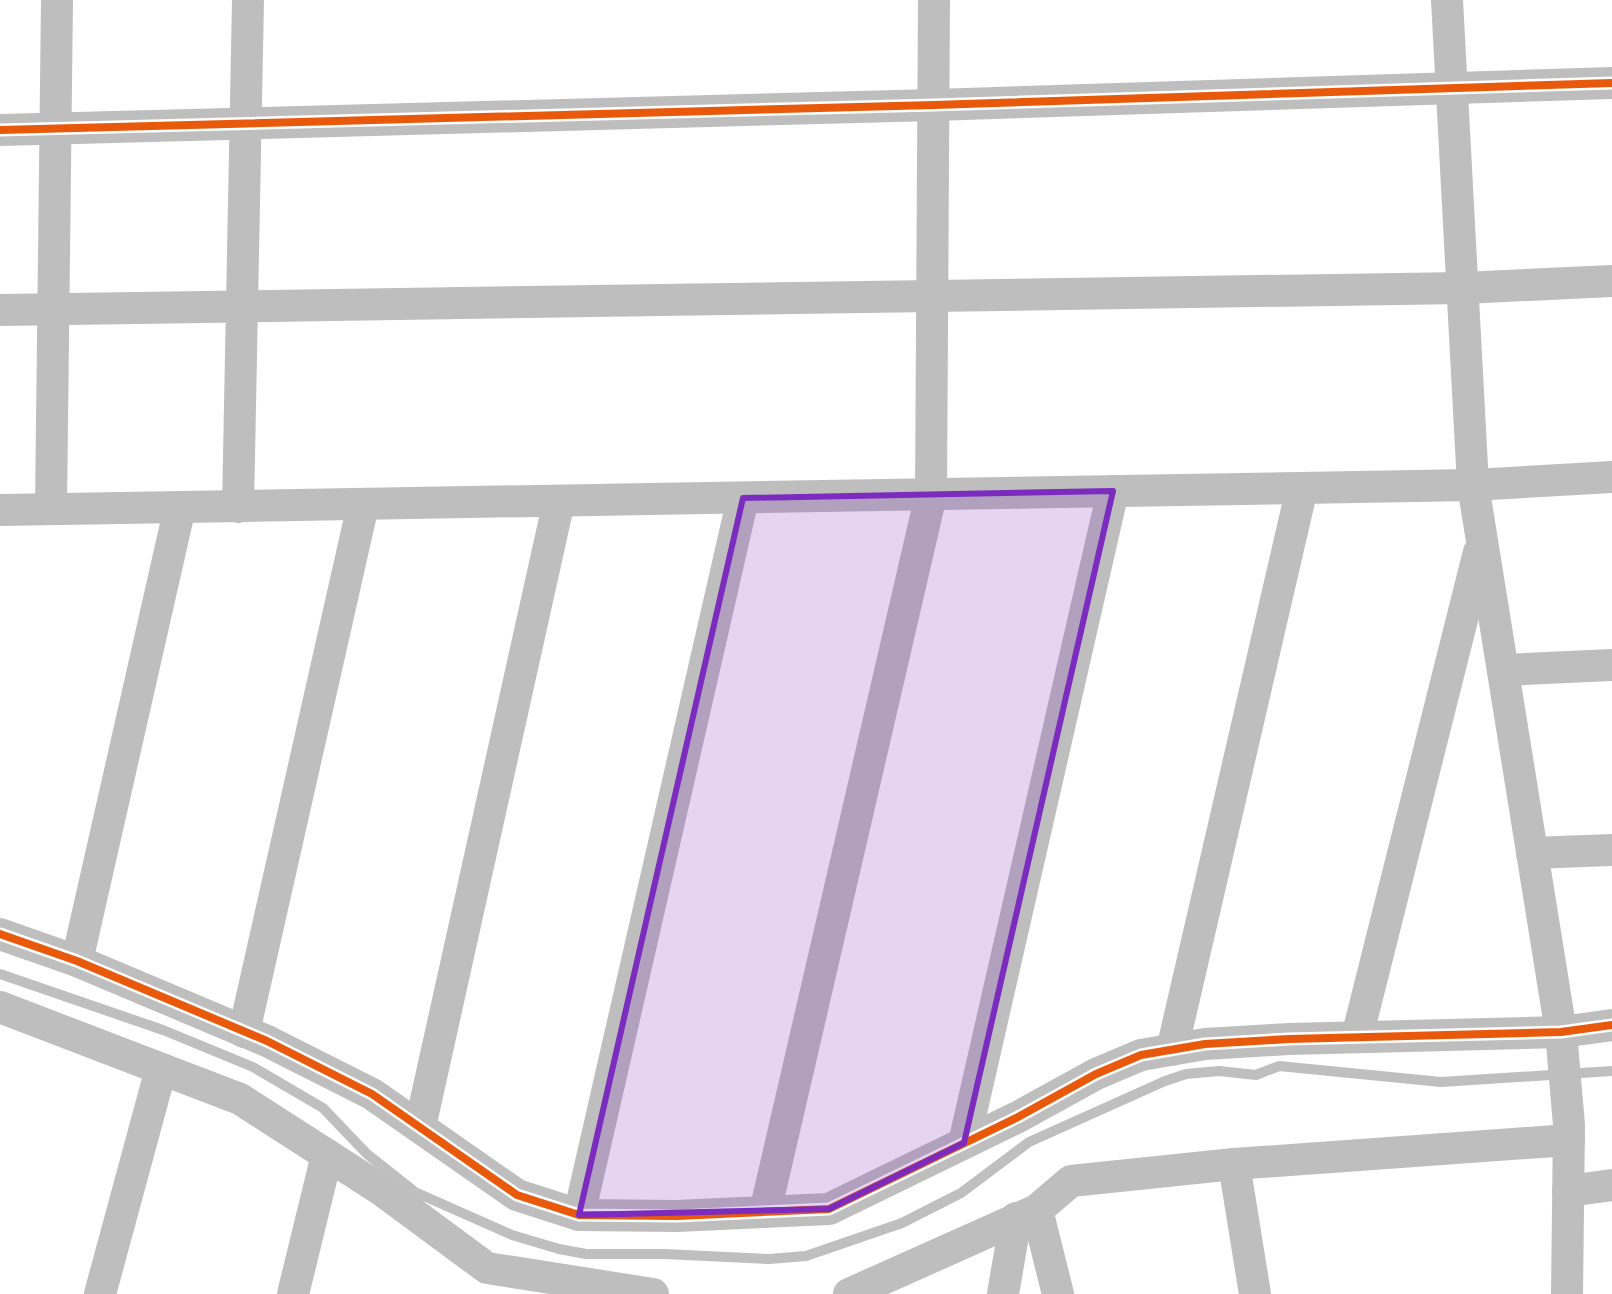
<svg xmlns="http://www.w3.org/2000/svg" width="1612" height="1294" font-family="'Work Sans',sans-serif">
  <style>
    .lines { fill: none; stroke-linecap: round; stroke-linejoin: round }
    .stream { stroke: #bfbfbf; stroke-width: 10 }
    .street { stroke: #bebebe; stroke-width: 32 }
    .cycleway-casing { stroke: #fff; stroke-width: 13 }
    .cycleway { stroke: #e8590c; stroke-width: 8 }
    .marked { fill: #7b2cbf; fill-opacity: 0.2; stroke: #7b2cbf; stroke-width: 6; stroke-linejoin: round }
  </style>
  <rect width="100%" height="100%" fill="#fff"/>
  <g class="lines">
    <polyline class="stream" points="0,974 163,1030 253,1067 323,1108 367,1154 415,1192 512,1235 559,1249 586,1254 664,1254 769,1259 806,1256 902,1223 961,1193 1029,1142 1165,1081 1186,1074 1219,1071 1256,1075 1279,1066 1441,1082 1612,1071"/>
    <g class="street">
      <polyline points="1447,0 1473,485 1561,1032 1569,1125 1567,1294"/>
      <polyline points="0,130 934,105 1612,83"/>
      <polyline points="0,310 1463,288 1612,281"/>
      <polyline points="238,507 248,0"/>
      <polyline points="51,509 57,0"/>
      <polyline points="0,510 1473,485 1612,477"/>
      <polyline points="1503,670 1612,665"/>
      <polyline points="1532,853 1612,850"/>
      <polyline points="0,934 77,961 267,1041 372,1094 517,1195 579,1215 677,1216 829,1209 1018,1117 1096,1074 1141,1055 1205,1044 1289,1039 1561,1032 1612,1025"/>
      <polyline points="77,961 180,507"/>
      <polyline points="0,1007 240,1099 380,1189 487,1268 653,1294"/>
      <polyline points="244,1032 363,505"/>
      <polyline points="1357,1037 1479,552"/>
      <polyline points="1172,1050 1302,488"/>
      <polyline points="420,1127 559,501"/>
      <polyline points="964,1143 1113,491"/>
      <polyline points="1234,1164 1255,1294"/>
      <polyline points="1568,1191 1612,1185"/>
      <polyline points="1037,1210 1058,1294"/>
      <polyline points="765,1212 931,495 934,0"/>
      <polyline points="579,1215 743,498"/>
      <polyline points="100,1294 161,1069"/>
      <polyline points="293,1294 327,1155"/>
      <polyline points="849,1294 1037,1210 1071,1181 1234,1164 1569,1140"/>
      <polyline points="1003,1294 1016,1218"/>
    </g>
    <defs>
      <g id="cycleway">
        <polyline points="0,130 934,105 1612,83"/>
        <polyline points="0,934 77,961 267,1041 372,1094 517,1195 579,1215 677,1216 829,1209 1018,1117 1096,1074 1141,1055 1205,1044 1289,1039 1561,1032 1612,1025"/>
      </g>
    </defs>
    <use href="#cycleway" class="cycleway-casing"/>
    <use href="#cycleway" class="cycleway"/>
  </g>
  <path class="marked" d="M1113,491L964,1143L829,1209L579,1215L743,498Z"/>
</svg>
